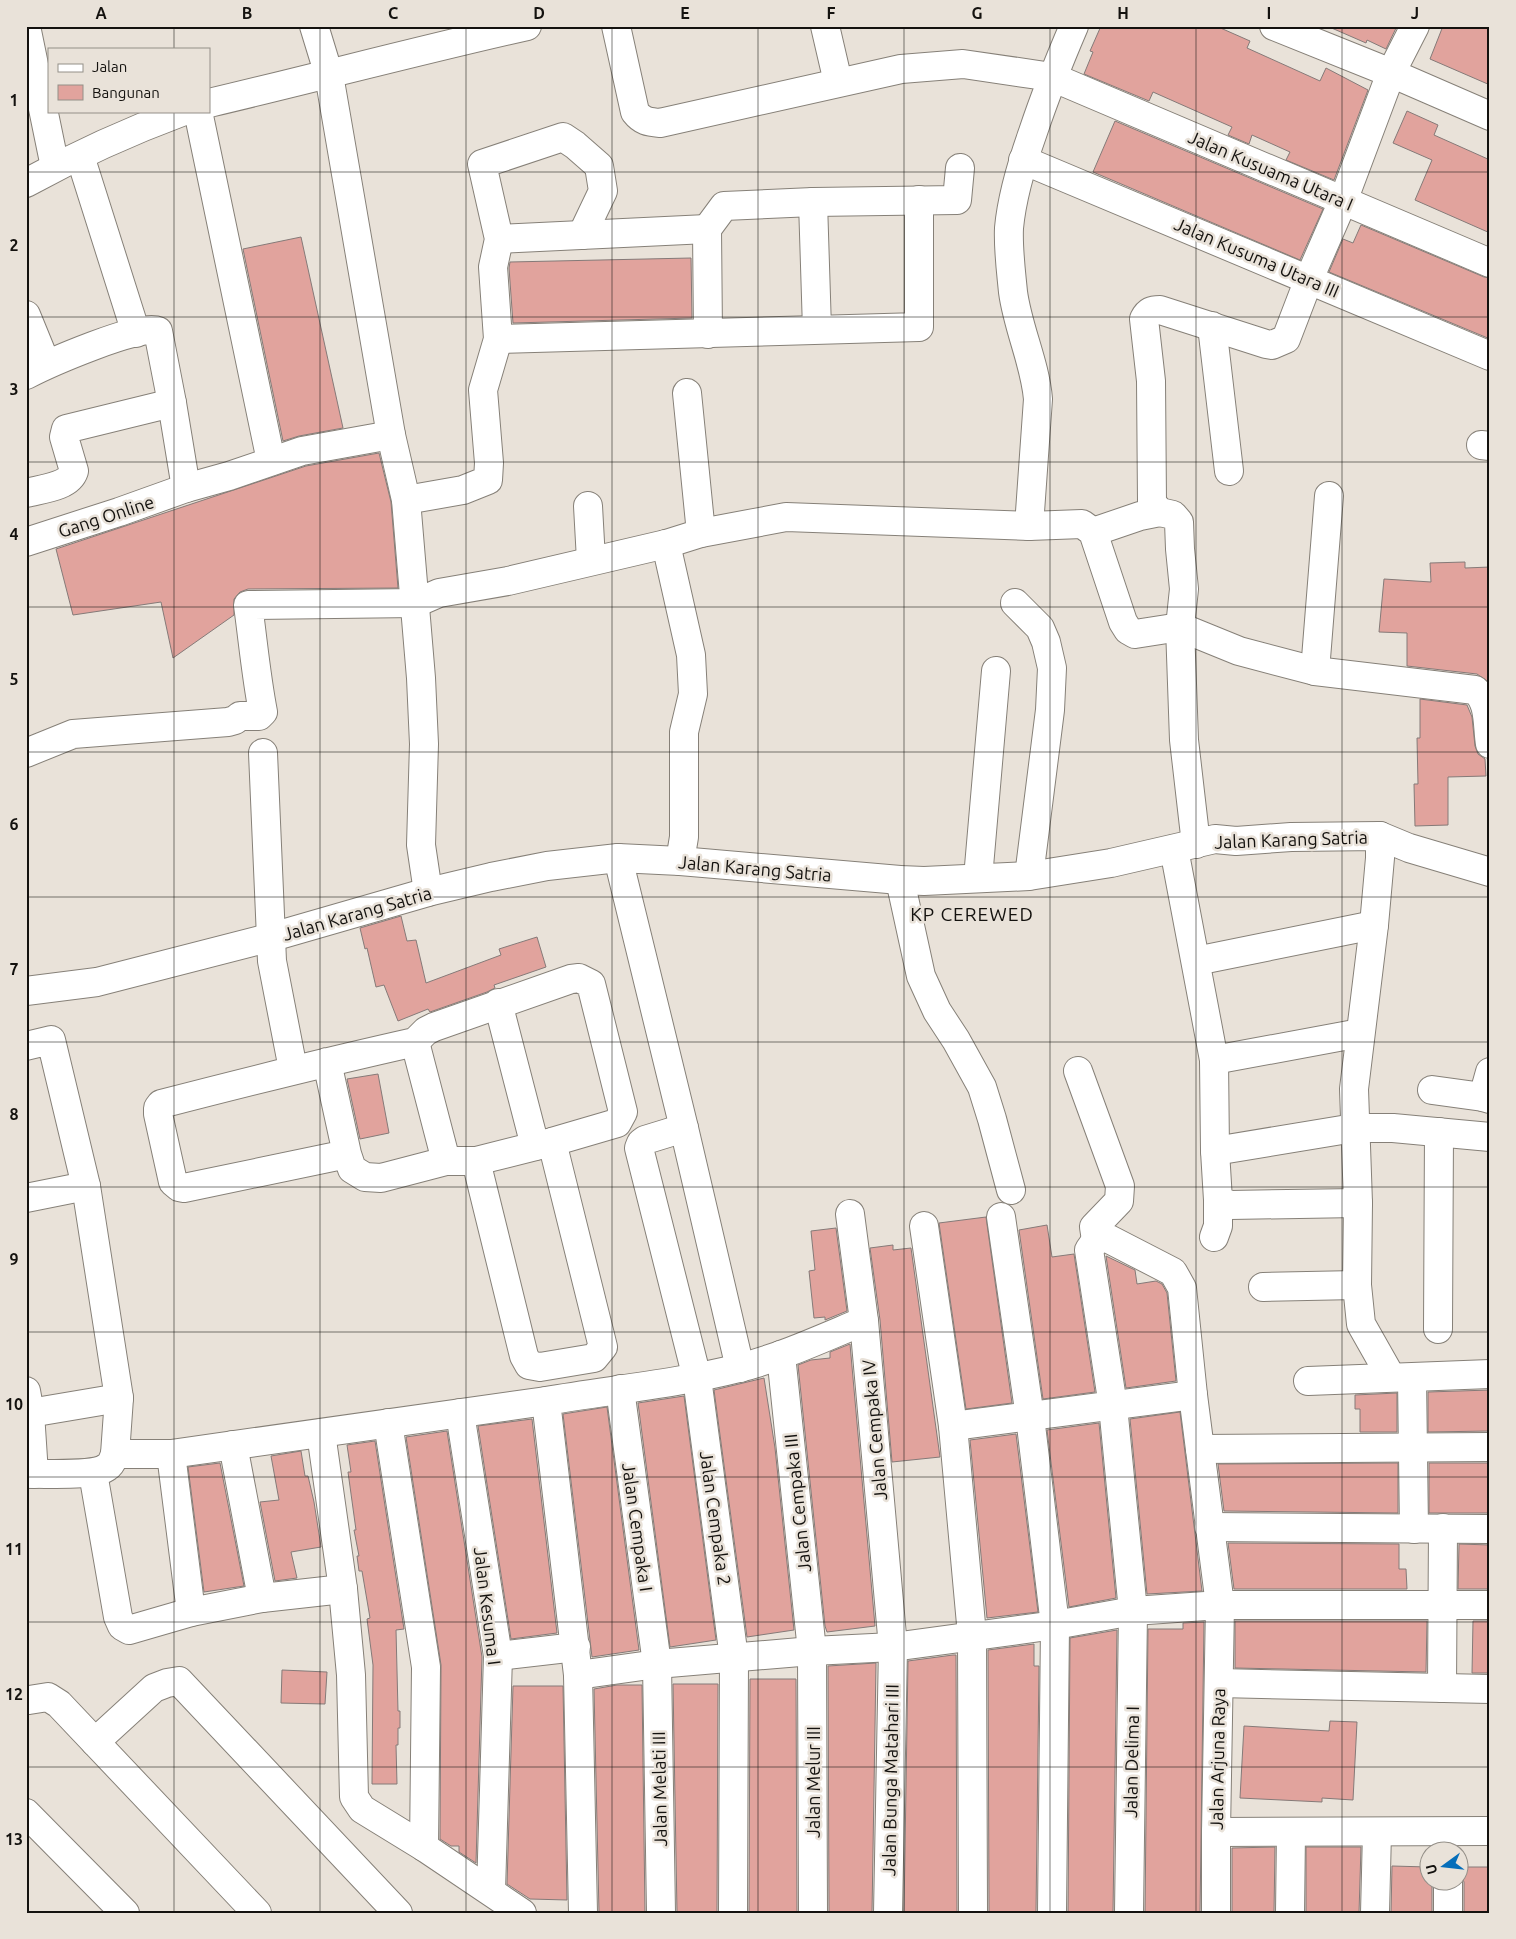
<svg xmlns="http://www.w3.org/2000/svg" width="1516" height="1939" font-family="Ubuntu,sans-serif">
  <style>
    .building { fill: #e1a39d; stroke: #857a78 }
    .lines { fill: none; stroke-linecap: round; stroke-linejoin: round }
    .minor-casing { stroke: #868078; stroke-width: 30 }
    .minor { stroke: #fff; stroke-width: 28 }
    .grid { fill: none; stroke: #14120f; stroke-width: 1; stroke-opacity: 0.55 }
    .labels { text-anchor: middle; dominant-baseline: central; stroke-width: 5; stroke-linejoin: round; paint-order: stroke }
    .street-label { font-size: 18px; fill: #14120f; stroke: #e9e2d9 }
    .neighbourhood-label { font-size: 19px; letter-spacing: 1px; fill: #14120f; stroke: #e9e2d9 }
    .neatline { fill: none; stroke: #14120f; stroke-width: 2 }
    .grid-label { font-size: 16px; text-anchor: middle; font-weight: bold; fill: #14120f }
  </style>
  <rect width="100%" height="100%" fill="#e9e2d9"/>
  <g class="building">
    <polygon points="1101,26 1216,26 1250,41 1247,48 1320,81 1326,68 1368,90 1334,180 1286,160 1290,152 1252,135 1249,144 1228,135 1232,127 1153,92 1149,101 1084,74 1093,52 1090,51"/>
    <polygon points="1327,26 1397,26 1386,49 1367,40 1366,43"/>
    <polygon points="1443,26 1490,26 1490,85 1430,59"/>
    <polygon points="1407,111 1438,125 1434,135 1490,160 1490,233 1415,200 1432,160 1393,143"/>
    <polygon points="1115,121 1323,209 1300,260 1093,172"/>
    <polygon points="1361,225 1484,277 1490,278 1490,339 1329,272 1343,239 1353,243"/>
    <polygon points="301,237 343,428 299,436 283,441 243,249"/>
    <polygon points="691,258 692,318 513,323 509,268 510,262"/>
    <polygon points="379,453 391,502 398,588 248,589 240,592 234,599 234,615 173,658 161,602 73,615 56,549 306,466"/>
    <polygon points="1465,562 1465,568 1490,567 1490,683 1477,674 1407,666 1407,633 1379,632 1384,579 1431,582 1430,563"/>
    <polygon points="1420,699 1467,705 1472,717 1475,746 1478,754 1485,759 1486,776 1448,777 1448,825 1415,826 1414,784 1418,784 1417,738 1420,738"/>
    <polygon points="401,916 407,941 416,940 426,983 501,955 499,949 537,937 546,967 494,985 495,988 487,992 430,1012 428,1009 398,1021 384,985 376,987 367,948 365,949 360,928"/>
    <polygon points="378,1074 389,1133 360,1139 347,1079"/>
    <polygon points="986,1217 1012,1403 966,1409 939,1223"/>
    <polygon points="1047,1225 1052,1257 1074,1254 1095,1392 1043,1399 1019,1230"/>
    <polygon points="836,1228 847,1311 825,1320 825,1317 814,1318 809,1271 815,1270 811,1231"/>
    <polygon points="893,1245 893,1250 911,1248 940,1457 892,1462 880,1320 870,1248"/>
    <polygon points="1106,1256 1135,1270 1137,1284 1156,1281 1162,1284 1167,1293 1176,1381 1126,1388"/>
    <polygon points="850,1344 875,1626 827,1632 825,1626 798,1365 811,1360 830,1358 830,1352"/>
    <polygon points="764,1378 775,1448 794,1630 747,1637 714,1390"/>
    <polygon points="1490,1390 1490,1431 1428,1432 1428,1392"/>
    <polygon points="1397,1393 1397,1432 1360,1432 1360,1409 1355,1409 1355,1395"/>
    <polygon points="684,1396 716,1640 670,1647 638,1403"/>
    <polygon points="607,1407 639,1650 592,1657 563,1414"/>
    <polygon points="1180,1412 1202,1591 1147,1594 1130,1419"/>
    <polygon points="532,1419 557,1633 511,1639 478,1426"/>
    <polygon points="1099,1423 1116,1598 1069,1607 1047,1430"/>
    <polygon points="447,1431 482,1657 476,1863 459,1852 459,1846 451,1846 440,1839 441,1665 406,1437"/>
    <polygon points="1016,1434 1038,1612 987,1618 970,1440"/>
    <polygon points="375,1441 404,1629 396,1630 398,1711 400,1711 400,1728 398,1728 398,1745 396,1745 397,1784 372,1784 373,1665 367,1619 370,1618 362,1571 359,1571 357,1556 359,1556 354,1530 356,1530 348,1472 351,1472 347,1445"/>
    <polygon points="301,1451 305,1476 308,1476 314,1502 321,1547 291,1552 297,1578 275,1581 260,1502 279,1500 271,1456"/>
    <polygon points="220,1463 244,1586 204,1592 188,1467"/>
    <polygon points="1398,1463 1398,1513 1224,1511 1218,1464"/>
    <rect x="1429" y="1463" width="61" height="50"/>
    <polygon points="1228,1543 1399,1544 1399,1569 1406,1569 1407,1589 1234,1589"/>
    <polygon points="1459,1544 1490,1545 1490,1589 1458,1589"/>
    <polygon points="1235,1621 1427,1621 1426,1672 1235,1668"/>
    <polygon points="1473,1621 1490,1621 1490,1673 1472,1673"/>
    <polygon points="1204,1622 1200,1913 1145,1913 1148,1629 1183,1629 1183,1623"/>
    <polygon points="1117,1630 1113,1913 1068,1913 1070,1638"/>
    <polygon points="1034,1644 1034,1666 1039,1666 1036,1913 989,1913 988,1650"/>
    <polygon points="953,1655 956,1655 957,1913 904,1913 908,1661"/>
    <polygon points="876,1663 872,1913 829,1913 828,1666"/>
    <polygon points="282,1670 327,1672 325,1704 281,1703"/>
    <polygon points="750,1679 796,1679 797,1913 749,1913"/>
    <polygon points="673,1684 718,1684 717,1913 677,1913"/>
    <polygon points="617,1685 642,1685 645,1913 599,1913 594,1689"/>
    <polygon points="513,1686 563,1686 567,1900 530,1899 507,1884"/>
    <polygon points="1330,1721 1357,1722 1353,1800 1322,1798 1322,1802 1240,1798 1244,1726 1329,1731"/>
    <polygon points="1275,1847 1274,1913 1232,1913 1232,1848"/>
    <polygon points="1306,1847 1361,1847 1359,1913 1306,1913"/>
    <polygon points="1392,1866 1428,1867 1428,1882 1432,1882 1432,1913 1391,1913"/>
    <polygon points="1458,1867 1490,1867 1490,1913 1464,1913 1464,1882"/>
  </g>
  <g class="lines">
    <defs>
      <g id="minor">
        <polyline points="26,26 55,167"/>
        <polyline points="314,26 329,75 391,435 406,500 421,678 424,744 421,845 428,892"/>
        <path d="M616,26L635,112C642,121 648,122 660,123L901,69L963,64L1052,77L1490,263"/>
        <polyline points="825,26 838,82"/>
        <polyline points="1274,26 1391,73 1490,116"/>
        <path d="M209,103C315,78 420,50 527,26"/>
        <polyline points="198,111 271,461"/>
        <polyline points="80,156 136,333"/>
        <polyline points="1023,160 1490,356"/>
        <path d="M26,183C77,155 130,131 184,111"/>
        <polyline points="813,202 817,329"/>
        <polyline points="499,239 707,229"/>
        <polyline points="26,315 46,364"/>
        <polyline points="1212,326 1229,471"/>
        <polyline points="708,334 707,229 724,206 813,202 957,200 960,168"/>
        <polyline points="498,339 919,327 919,200"/>
        <path d="M26,375C47,364 140,323 158,331L172,403L186,488"/>
        <polyline points="687,393 701,533"/>
        <polyline points="1481,445 1490,446"/>
        <path d="M26,493C41,489 69,487 74,471L64,437L66,429L172,403"/>
        <polyline points="406,500 463,490 488,480 489,463 483,390 498,339 493,267 499,239 482,164 563,137 575,145 599,166 603,191 582,235"/>
        <polyline points="588,506 591,560"/>
        <path d="M1029,526L1038,399C1035,363 1018,329 1013,292C1011,271 1008,249 1009,228C1012,195 1022,163 1033,132C1045,96 1059,61 1074,26"/>
        <polyline points="1093,532 1140,516 1160,512"/>
        <polyline points="26,542 119,512 186,488 229,476 302,451 391,435"/>
        <polyline points="666,544 691,655 693,694 684,732 684,837 680,861"/>
        <polyline points="1015,603 1040,628 1046,642 1052,668 1050,710 1029,876"/>
        <polyline points="1315,671 1329,496"/>
        <path d="M26,753L73,734L228,722L235,720L240,716H259L263,712C256,676 253,641 248,605L416,603L439,593L508,581L666,544L701,533L786,517L1029,526L1082,524L1093,532L1123,622L1128,630L1135,634L1180,627L1239,651L1315,671L1475,690C1490,702 1487,726 1490,744"/>
        <polyline points="263,753 272,961 293,1069"/>
        <polyline points="1380,836 1380,858 1374,925 1354,1089 1358,1203 1357,1285 1361,1324 1391,1377"/>
        <path d="M1196,844L1184,740L1180,627L1184,589L1180,549L1179,522L1173,515L1160,512L1152,503L1151,381L1144,319C1148,311 1152,310 1160,310L1266,344L1272,345L1286,339L1309,279L1343,201L1391,73L1415,26"/>
        <polyline points="1174,849 1214,1060 1215,1151 1218,1200 1230,1205 1358,1203"/>
        <polyline points="618,858 684,1128 740,1368"/>
        <polyline points="978,878 996,671"/>
        <polyline points="900,880 921,976 937,1011 956,1040 982,1087 992,1119 1011,1190"/>
        <polyline points="1196,961 1374,925"/>
        <polyline points="26,991 97,982 272,937 428,892 491,877 547,866 618,858 680,861 900,880 924,881 1029,876 1111,863 1215,839 1236,841 1291,837 1380,836 1409,848 1490,872"/>
        <polyline points="498,1003 535,1146"/>
        <polyline points="415,1042 446,1161"/>
        <polyline points="26,1046 51,1040 86,1186 119,1398 115,1454"/>
        <polyline points="1214,1060 1360,1033"/>
        <path d="M327,1062L347,1154L352,1169L365,1177L381,1178L446,1161H476L552,1142L617,1123L623,1112L591,984L579,978L571,979L434,1027L426,1031L415,1042C330,1061 246,1082 161,1104L158,1108V1114L173,1182L179,1187L184,1188L347,1154"/>
        <polyline points="1078,1071 1120,1186 1119,1201 1094,1227 1096,1240"/>
        <polyline points="1490,1072 1483,1097 1490,1099"/>
        <polyline points="1432,1090 1483,1097"/>
        <polyline points="684,1128 645,1140 641,1143 639,1148 697,1378 734,1658 733,1913"/>
        <polyline points="1215,1151 1354,1128 1393,1128 1490,1137"/>
        <polyline points="476,1161 524,1356 529,1365 540,1367 594,1358 603,1347 552,1142"/>
        <polyline points="26,1198 86,1186"/>
        <polyline points="850,1214 864,1321 893,1647 888,1913"/>
        <polyline points="1001,1217 1030,1417 1055,1625 1052,1913"/>
        <polyline points="924,1226 953,1426 972,1635 973,1913"/>
        <polyline points="1214,1237 1218,1226 1218,1200"/>
        <polyline points="1263,1287 1357,1285"/>
        <polyline points="1438,1329 1439,1132"/>
        <polyline points="781,1355 812,1651 813,1913"/>
        <polyline points="1412,1378 1414,1529"/>
        <polyline points="1308,1381 1490,1374"/>
        <polyline points="620,1389 657,1664 661,1913"/>
        <polyline points="26,1391 30,1413 34,1474"/>
        <polyline points="30,1413 119,1398"/>
        <polyline points="460,1413 498,1656 491,1891"/>
        <polyline points="388,1423 426,1667 424,1847"/>
        <polyline points="953,1426 1193,1395"/>
        <polyline points="321,1433 343,1589 351,1675 354,1797 362,1809 424,1847 522,1913"/>
        <polyline points="233,1445 262,1598"/>
        <polyline points="1200,1449 1490,1447"/>
        <polyline points="171,1454 191,1612"/>
        <polyline points="93,1473 118,1617 122,1626 129,1630 191,1612 262,1598 343,1589"/>
        <path d="M26,1474C44,1473 94,1477 107,1467C112,1464 113,1459 115,1454H171L546,1401"/>
        <polyline points="1209,1527 1490,1529"/>
        <polyline points="498,1656 576,1647"/>
        <polyline points="578,1675 657,1664 812,1651 893,1647 1055,1625 1133,1611 1220,1605 1490,1605"/>
        <polyline points="1219,1683 1490,1689"/>
        <polyline points="1442,1688 1443,1528"/>
        <polyline points="29,1700 48,1697 59,1704 257,1913"/>
        <polyline points="95,1742 154,1688 167,1683 179,1681 398,1913"/>
        <polyline points="26,1813 125,1913"/>
        <polyline points="1216,1832 1490,1831"/>
        <path d="M583,1913L578,1675L546,1401C610,1390 676,1384 739,1368C782,1357 823,1338 864,1321"/>
        <polyline points="1129,1913 1133,1611 1113,1406 1089,1250 1096,1240 1103,1238 1109,1239 1173,1272 1182,1288 1193,1395 1220,1605 1216,1832 1216,1913"/>
        <polyline points="1290,1913 1291,1832"/>
        <polyline points="1375,1913 1377,1832"/>
        <polyline points="1448,1913 1448,1882"/>
      </g>
    </defs>
    <use href="#minor" class="minor-casing"/>
    <use href="#minor" class="minor"/>
  </g>
  <path class="grid" d="M174,26V49M320,26V1913M466,26V1913M612,26V1913M758,26V1913M904,26V1913M1050,26V1913M1196,26V1913M1342,26V1913M174,111V1913M26,172H1490M26,317H1490M26,462H1490M26,607H1490M26,752H1490M26,897H1490M26,1042H1490M26,1187H1490M26,1332H1490M26,1477H1490M26,1622H1490M26,1767H1490"/>
  <g class="labels">
    <g class="street-label">
      <text transform="translate(1271 170) rotate(23)">Jalan Kusuama Utara I</text>
      <text transform="translate(1257 257) rotate(23)">Jalan Kusuma Utara III</text>
      <text transform="translate(106 516) rotate(-18)">Gang Online</text>
      <text transform="translate(1291 839) rotate(-2)">Jalan Karang Satria</text>
      <text transform="translate(755 868) rotate(5)">Jalan Karang Satria</text>
      <text transform="translate(357 913) rotate(-16)">Jalan Karang Satria</text>
      <text transform="translate(874 1430) rotate(-95)">Jalan Cempaka IV</text>
      <text transform="translate(797 1503) rotate(-96)">Jalan Cempaka III</text>
      <text transform="translate(716 1518) rotate(82)">Jalan Cempaka 2</text>
      <text transform="translate(638 1527) rotate(82)">Jalan Cempaka I</text>
      <text transform="translate(488 1606) rotate(83)">Jalan Kesuma I</text>
      <text transform="translate(1217 1759) rotate(-89)">Jalan Arjuna Raya</text>
      <text transform="translate(1131 1762) rotate(-89)">Jalan Delima I</text>
      <text transform="translate(890 1780) rotate(-89)">Jalan Bunga Matahari III</text>
      <text transform="translate(813 1782) rotate(-90)">Jalan Melur III</text>
      <text transform="translate(659 1789) rotate(-91)">Jalan Melati III</text>
    </g>
    <g class="neighbourhood-label">
      <text x="972" y="914">KP CEREWED</text>
    </g>
  </g>
  <rect width="1516" height="1939" fill="none" stroke="#e9e2d9" stroke-width="55"/>
  <rect x="48" y="48" width="162" height="65" fill="#e9e2d9" stroke="#948f88"/>
  <rect x="58" y="64" width="25" height="8" fill="#ffffff" stroke="#948f88"/>
  <text x="92" y="72" font-size="15" fill="#14120f">Jalan</text>
  <rect x="58" y="85" width="25" height="15" fill="#e1a39d" stroke="#948f88"/>
  <text x="92" y="98" font-size="15" fill="#14120f">Bangunan</text>
  <g transform="translate(1444 1866) rotate(255)"><circle r="24" fill="#e9e2d9" stroke="#948f88"/>
  <path d="M0-4L9 19L0 12L-9 19Z" fill="#056eba"/>
  <text y="-8" font-size="14" font-weight="bold" text-anchor="middle" fill="#14120f">U</text>
  </g>
  <rect x="28" y="28" width="1460" height="1884" class="neatline"/>
  <g class="grid-label">
    <text x="101" y="19">A</text>
    <text x="247" y="19">B</text>
    <text x="393" y="19">C</text>
    <text x="539" y="19">D</text>
    <text x="685" y="19">E</text>
    <text x="831" y="19">F</text>
    <text x="977" y="19">G</text>
    <text x="1123" y="19">H</text>
    <text x="1269" y="19">I</text>
    <text x="1415" y="19">J</text>
    <text x="14" y="106">1</text>
    <text x="14" y="251">2</text>
    <text x="14" y="395">3</text>
    <text x="14" y="540">4</text>
    <text x="14" y="685">5</text>
    <text x="14" y="830">6</text>
    <text x="14" y="975">7</text>
    <text x="14" y="1120">8</text>
    <text x="14" y="1265">9</text>
    <text x="14" y="1410">10</text>
    <text x="14" y="1555">11</text>
    <text x="14" y="1700">12</text>
    <text x="14" y="1845">13</text>
  </g>
</svg>
